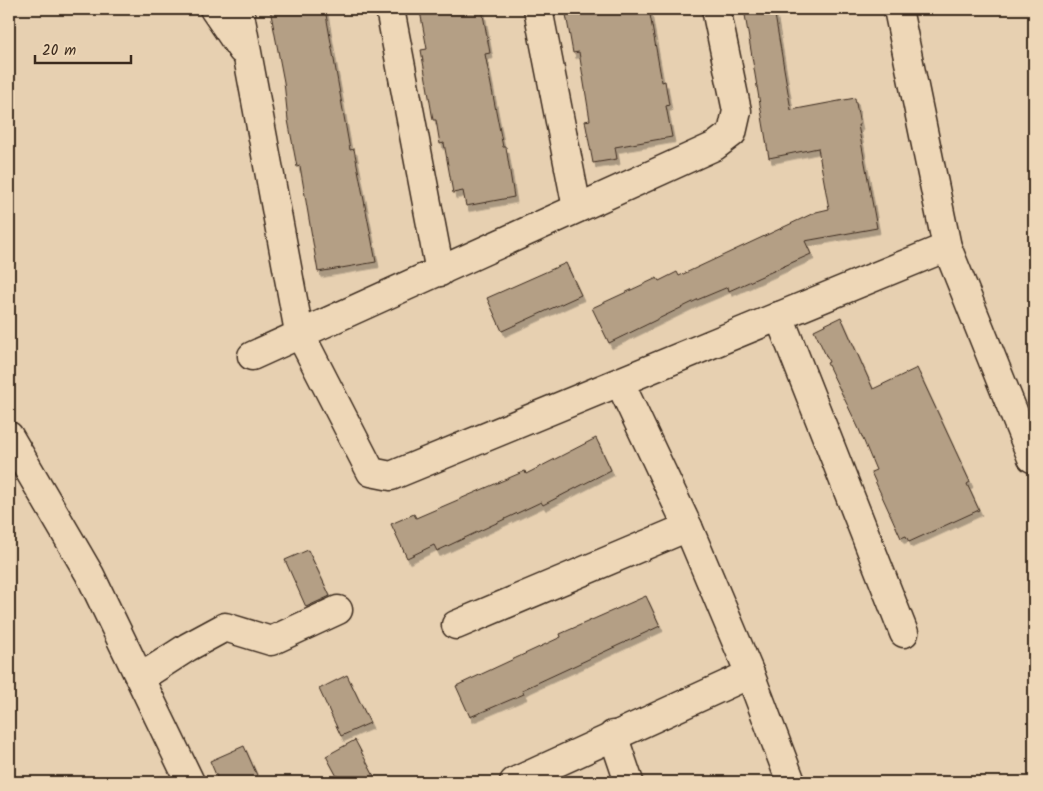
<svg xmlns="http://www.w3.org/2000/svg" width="1043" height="791" font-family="Kalam,sans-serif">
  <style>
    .building { fill: #b49f85; stroke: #3b2a1e; filter: url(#shadow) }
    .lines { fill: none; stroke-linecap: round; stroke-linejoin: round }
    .minor-casing { stroke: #3b2a1e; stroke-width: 31 }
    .minor { stroke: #eed7b7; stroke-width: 28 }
  </style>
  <defs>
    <filter id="shadow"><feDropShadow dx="3" dy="5.5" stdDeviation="0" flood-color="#0004"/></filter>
  </defs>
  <rect width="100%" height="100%" fill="#e7d0b1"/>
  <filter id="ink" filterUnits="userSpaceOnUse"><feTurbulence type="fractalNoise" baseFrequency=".02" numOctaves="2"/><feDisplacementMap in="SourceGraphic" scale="10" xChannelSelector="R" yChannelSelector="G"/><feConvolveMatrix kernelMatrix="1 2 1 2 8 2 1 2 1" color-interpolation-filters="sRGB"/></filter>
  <g filter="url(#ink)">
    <g class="building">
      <polygon points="270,9 325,9 350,150 354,149 376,262 318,272 300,166 297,167 288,120 284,82"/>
      <polygon points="433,9 482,9 490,53 485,54 503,147 506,147 514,197 466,206 463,191 453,193 444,143 440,144 436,120 433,120 421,50 427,49 420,11"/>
      <polygon points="565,9 649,9 662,82 665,81 669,105 666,106 672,137 615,147 617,159 593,163 585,121 590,120 579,52 573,53"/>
      <polygon points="744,9 774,9 791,110 855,98 860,125 858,125 877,228 805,241 811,254 729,291 728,287 697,300 609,343 592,308 657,278 659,281 677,272 679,276 816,212 829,209 818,148 769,158"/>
      <polygon points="566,263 581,295 502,331 487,298"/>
      <polygon points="841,317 873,389 917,368 970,482 967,484 979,510 909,542 906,536 901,538 871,472 876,470 858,427 827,363 829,362 814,330"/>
      <polygon points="596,438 611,470 543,505 541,502 437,551 434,545 407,558 391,524 414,514 416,518 525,471 526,474"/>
      <polygon points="308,550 330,596 306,607 285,560"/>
      <polygon points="646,596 660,626 522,690 524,694 470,717 456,686 561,637 560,634"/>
      <polygon points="347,675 370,723 341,736 319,689"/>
      <polygon points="355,740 377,782 340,782 326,756"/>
      <polygon points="244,746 260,782 219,782 210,761"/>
    </g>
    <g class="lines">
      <defs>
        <g id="minor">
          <polyline points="214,9 242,50"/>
          <polyline points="239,9 299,332 371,472 391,476 947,247"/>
          <polyline points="390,9 440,272"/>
          <polyline points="538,9 577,208"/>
          <polyline points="898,9 947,247 1032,458"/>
          <polyline points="779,316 904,633"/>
          <polyline points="252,356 715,146 732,133 737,111 716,9"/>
          <polyline points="620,383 688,527 750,674 791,782"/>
          <polyline points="9,436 90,575 190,782"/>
          <polyline points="456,625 688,527"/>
          <polyline points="140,678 188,647 225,627 271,641 338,610"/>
          <polyline points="613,735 629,782"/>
          <polyline points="514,782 750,674"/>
        </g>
      </defs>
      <use href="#minor" class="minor-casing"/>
      <use href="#minor" class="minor"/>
    </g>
  </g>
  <rect width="1043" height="791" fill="none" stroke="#eed7b7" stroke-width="30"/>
  <rect x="15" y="15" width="1013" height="761" fill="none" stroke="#3b2a1e" stroke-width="2" filter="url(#ink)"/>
  <path d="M35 55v8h96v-8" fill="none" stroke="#3b2a1e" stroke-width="2.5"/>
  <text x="42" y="55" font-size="15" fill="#3b2a1e" stroke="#eed7b7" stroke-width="4" paint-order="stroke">20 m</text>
</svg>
